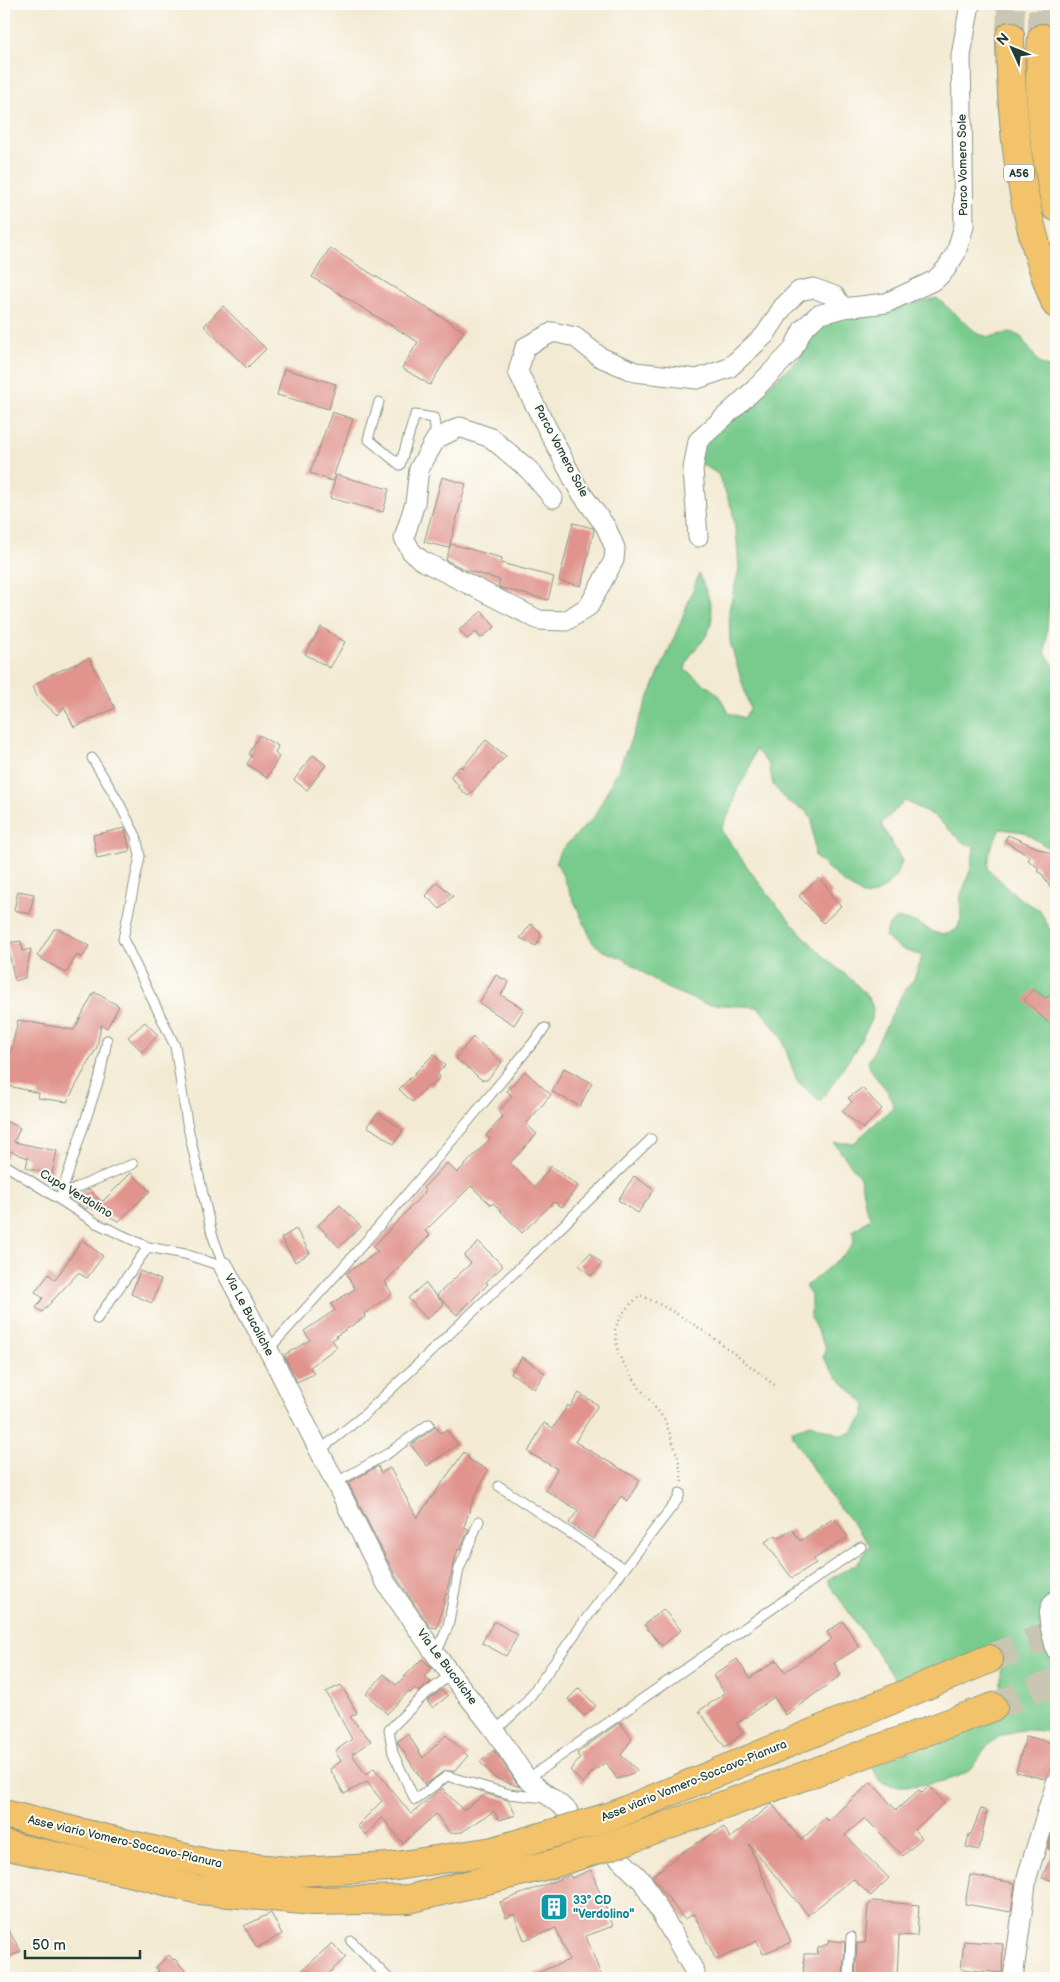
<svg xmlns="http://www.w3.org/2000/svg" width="1060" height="1982" font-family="'Balsamiq Sans',sans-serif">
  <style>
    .green { fill: #78cb8d; stroke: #4c8460 }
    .building { fill: #e1948e }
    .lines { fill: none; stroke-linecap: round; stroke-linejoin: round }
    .highway-tunnel { stroke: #c9c7b3; stroke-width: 28; stroke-dasharray: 28 14; stroke-linecap: butt }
    .lane-casing { stroke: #899484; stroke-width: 11 }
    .street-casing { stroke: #899484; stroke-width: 21 }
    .highway-casing { stroke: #899484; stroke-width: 30 }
    .path { stroke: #899484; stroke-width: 2.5; stroke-dasharray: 1 4; stroke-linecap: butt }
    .lane { stroke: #fff; stroke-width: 9 }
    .street { stroke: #fff; stroke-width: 19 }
    .highway { stroke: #f2c36a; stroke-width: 28 }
    .highway-bridge-casing { stroke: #899484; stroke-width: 30; stroke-linecap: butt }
    .highway-bridge { stroke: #f2c36a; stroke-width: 28 }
    .labels { text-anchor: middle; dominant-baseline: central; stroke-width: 4; stroke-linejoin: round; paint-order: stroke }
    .shield { fill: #fdfcf7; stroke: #62766e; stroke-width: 1 }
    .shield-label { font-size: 11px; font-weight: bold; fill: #1f3d34 }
    .street-label { font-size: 12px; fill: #1f3d34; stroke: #fdfcf7 }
    .culture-label { font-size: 12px; font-weight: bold; fill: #0d838f; stroke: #fdfcf7; text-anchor: start }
  </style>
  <rect width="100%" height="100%" fill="#fdfcf7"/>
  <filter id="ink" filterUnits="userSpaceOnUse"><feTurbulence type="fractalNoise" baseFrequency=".02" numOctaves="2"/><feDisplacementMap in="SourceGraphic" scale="10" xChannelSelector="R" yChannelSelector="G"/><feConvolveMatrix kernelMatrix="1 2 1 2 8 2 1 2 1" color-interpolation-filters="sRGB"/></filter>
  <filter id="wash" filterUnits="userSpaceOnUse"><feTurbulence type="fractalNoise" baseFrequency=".0096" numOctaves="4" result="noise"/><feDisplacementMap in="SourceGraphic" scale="20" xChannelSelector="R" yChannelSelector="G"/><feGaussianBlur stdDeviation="1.12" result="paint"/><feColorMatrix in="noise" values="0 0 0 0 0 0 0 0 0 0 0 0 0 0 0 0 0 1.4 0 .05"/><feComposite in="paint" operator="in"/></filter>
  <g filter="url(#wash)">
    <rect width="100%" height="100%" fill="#f3ead3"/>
    <path class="green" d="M937,298L978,334L989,337L1011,332L1021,337L1040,364L1056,370V576L1052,583L1050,593L1045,652L1056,669V853L1024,832L1000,829L990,849L988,869L1020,899L1040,910L1050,930L1056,933V1594L1045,1604L1040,1625L1056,1679V1734C1036,1730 1023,1727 1003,1735C986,1741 979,1763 965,1773C952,1782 895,1792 882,1782C877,1778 875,1772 872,1766L983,1724L1001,1697C999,1684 1003,1677 1000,1664L898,1683L827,1581L859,1562L870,1545L826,1491L793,1436L792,1430L811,1424L841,1435L851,1433L864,1416L866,1405L836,1376L823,1357L826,1347L811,1319V1295L805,1287L848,1251L854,1241L853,1231L871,1218L866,1209L860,1177L834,1143H854L893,1107C891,1086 874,1083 868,1062L901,996L914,979L922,956C907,951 896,949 885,936L889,925L897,918L917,923L936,933L948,934L957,929L961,919L960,898L971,868L974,847L964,843L933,815L905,801L881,824L902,861C897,879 885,892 866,897L847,885L815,857L812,820L806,811L787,801L773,785L769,765L755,749L748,773L736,791L734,803L721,830C754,877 788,924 830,962C843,973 870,992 873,1009C875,1025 831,1087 820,1101L797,1081L781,1036L758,1007L705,1004L666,988L622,958L602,950L593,943L556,861L560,851L594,817L617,772L679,626L699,574C709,599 721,619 701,643C693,652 687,658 685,670L718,694L729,713L744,718L750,709L730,642L729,610L739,569L737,541L732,509L718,474L697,461L703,442L799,359L818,327L832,320L878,312Z"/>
    <g id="blocks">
      <g class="building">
        <polygon points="330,248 464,331 430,385 402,368 418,342 312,277"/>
        <polygon points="223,306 266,349 247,368 204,326"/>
        <polygon points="284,369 336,384 329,409 277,395"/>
        <polygon points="332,412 353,419 332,481 310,473"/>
        <polygon points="336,475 389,489 383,512 330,498"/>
        <polygon points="442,477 466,484 449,548 424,542"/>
        <polygon points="573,523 593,528 594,530 581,586 559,581"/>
        <polygon points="451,544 502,558 501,563 554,577 548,600 501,588 498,586 500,580 466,570 446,560"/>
        <polygon points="482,611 495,627 481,638 476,632 467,639 459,630"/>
        <polygon points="321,627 345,642 330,668 305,654"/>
        <polygon points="89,658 115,708 74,727 64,707 57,715 37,696 33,686 50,675"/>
        <polygon points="259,735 278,746 275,753 279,757 267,778 247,764 252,756 249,754"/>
        <polygon points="486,740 506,756 468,796 458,787 459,785 450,777 460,766 462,768"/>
        <polygon points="313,755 326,765 307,790 294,780"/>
        <polygon points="125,828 130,851 97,858 93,835"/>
        <polygon points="1008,835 1049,853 1056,858 1056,897 1042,874 1037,871 1039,868 1028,860 1030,857 1005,841"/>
        <polygon points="819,878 832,893 830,896 841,906 823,923 799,896"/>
        <polygon points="437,882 453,896 440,909 426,896"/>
        <polygon points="18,891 34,894 30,914 14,910"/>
        <polygon points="531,924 540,932 541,937 536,946 520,938"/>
        <polygon points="54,929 59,929 89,946 82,958 77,955 66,973 37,956"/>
        <polygon points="21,941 23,951 31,949 25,978 15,981 7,943"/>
        <polygon points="496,975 509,982 501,995 524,1009 514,1025 479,1003"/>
        <polygon points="1033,989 1045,998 1051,995 1056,999 1056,1030 1024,1000"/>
        <polygon points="94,992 119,1006 107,1028 101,1025 97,1047 67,1102 38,1098 39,1093 4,1085 5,1059 9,1060 18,1020 74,1030"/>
        <polygon points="145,1022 158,1035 142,1052 128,1037"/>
        <polygon points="473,1037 502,1062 487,1080 482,1080 456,1058"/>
        <polygon points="434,1054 445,1066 437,1073 440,1077 431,1087 429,1085 412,1102 399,1089"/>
        <polygon points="564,1068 592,1083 580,1106 552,1092"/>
        <polygon points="525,1071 551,1095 526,1124 537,1134 510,1163 535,1187 551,1166 578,1186 562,1207 554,1202 522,1233 493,1203 491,1205 471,1186 425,1231 430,1235 385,1282 392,1294 364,1314 365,1317 336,1336 337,1337 332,1340 337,1347 310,1367 314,1374 297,1382 284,1355 310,1340 304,1331 335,1310 331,1304 355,1289 346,1273 378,1252 373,1247 426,1191 423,1188 447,1163 457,1173 490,1139 486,1135 503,1117 498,1112 512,1096 507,1091"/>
        <polygon points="862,1088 882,1109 863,1129 842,1111 852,1102 848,1098"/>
        <polygon points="378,1113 403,1130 394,1144 367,1126"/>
        <polygon points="4,1120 20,1128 14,1142 57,1151 52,1174 26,1168 28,1158 10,1151 6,1158 4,1158"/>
        <polygon points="131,1173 150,1191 119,1221 88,1207 86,1209 77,1203 81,1194 89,1189 102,1202"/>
        <polygon points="634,1176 654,1190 638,1213 618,1200"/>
        <polygon points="340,1205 361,1227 339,1247 318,1225"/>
        <polygon points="296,1229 310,1253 295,1262 281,1238"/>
        <polygon points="82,1240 103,1256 87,1278 78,1273 42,1312 36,1308 43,1298 35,1292 49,1274 55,1280"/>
        <polygon points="479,1242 503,1266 486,1282 488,1284 457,1315 437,1295 471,1263 464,1256"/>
        <polygon points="590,1253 602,1264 591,1276 579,1265"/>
        <polygon points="140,1271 161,1280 152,1303 131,1294"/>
        <polygon points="425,1283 444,1304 427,1319 408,1298"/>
        <polygon points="522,1357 545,1373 534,1389 511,1373"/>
        <polygon points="579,1393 598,1405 575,1442 640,1480 627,1501 621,1496 593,1539 569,1523 578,1510 545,1490 557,1469 528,1452 544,1423 553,1428 568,1405 570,1407"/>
        <polygon points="435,1425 440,1433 446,1430 458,1444 427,1466 411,1445 433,1429"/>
        <polygon points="464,1452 470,1460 488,1470 473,1500 464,1527 469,1529 460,1550 458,1549 437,1628 430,1627 396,1577 348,1483 378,1466 381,1473 390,1468 417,1518"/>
        <polygon points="834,1518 848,1537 814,1559 816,1563 792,1578 765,1542 776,1535 778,1538 792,1529 800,1541"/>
        <polygon points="663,1609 681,1630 662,1646 644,1625"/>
        <polygon points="494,1621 518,1635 506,1656 482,1643"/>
        <polygon points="843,1621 859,1647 834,1663 841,1675 786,1715 774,1697 736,1724 743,1733 725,1747 699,1711 725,1693 713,1676 737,1659 750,1678 777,1660 785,1672 832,1639 827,1632"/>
        <polygon points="422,1659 432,1668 424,1677 431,1682 419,1692 415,1688 410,1693 408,1692 387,1714 366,1694 384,1674 396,1685"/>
        <polygon points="341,1685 357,1713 350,1717 371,1741 352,1754 366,1775 374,1768 411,1814 442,1788 463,1810 486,1794 508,1800 516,1815 499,1820 494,1811 462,1832 450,1833 436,1814 403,1843 382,1817 366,1835 357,1826 382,1801 367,1782 344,1794 330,1769 341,1761 335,1751 352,1739 326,1692"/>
        <polygon points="579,1688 596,1706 584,1716 568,1699"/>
        <polygon points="441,1690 448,1696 433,1708 427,1701"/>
        <polygon points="620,1722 632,1739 621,1755 638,1771 617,1779 606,1762 591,1773 583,1784 570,1770 580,1759 577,1753"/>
        <polygon points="408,1734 423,1758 446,1735 468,1756 454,1771 444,1771 425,1785 397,1742"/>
        <polygon points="1026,1736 1056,1744 1049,1774 1045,1779 1016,1772"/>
        <polygon points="494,1750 518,1785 520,1787 495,1778 480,1762"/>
        <polygon points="871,1782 896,1810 919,1790 922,1793 929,1786 945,1803 914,1830 922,1838 903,1856 865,1818 845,1835 889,1878 871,1896 853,1879 808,1915 749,1844 791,1942 763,1954 757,1941 716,1960 694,1914 684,1919 652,1876 687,1849 724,1827 730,1838 772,1804 801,1840 825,1818 828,1821"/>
        <polygon points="981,1809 987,1811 979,1850 966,1847 969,1834 971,1834"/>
        <polygon points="1056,1820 1056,1881 1042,1878 1054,1850 1048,1848"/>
        <polygon points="591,1870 613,1926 586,1936 602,1978 524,1978 569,1960 556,1928 524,1940 514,1914 506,1918 500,1902 570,1875 571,1878"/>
        <polygon points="970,1875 1015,1883 1011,1912 965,1904"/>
        <polygon points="873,1901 919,1905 917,1936 899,1935 897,1978 855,1978 857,1943 865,1943 868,1906"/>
        <polygon points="271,1913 282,1934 257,1948 244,1926"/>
        <polygon points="4,1923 21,1951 4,1960"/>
        <polygon points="829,1940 845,1942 843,1978 803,1978 804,1954 817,1954 818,1948 828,1944"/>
        <polygon points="964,1941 1003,1944 1002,1973 961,1969"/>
        <polygon points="332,1943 346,1957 324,1978 294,1978"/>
        <polygon points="169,1955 173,1960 175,1959 192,1978 151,1978 159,1971 156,1967"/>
      </g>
    </g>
  </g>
  <g filter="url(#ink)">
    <use href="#blocks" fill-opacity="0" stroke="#899484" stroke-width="1"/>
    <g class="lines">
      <g class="highway-tunnel">
        <polyline points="1010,36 1011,4"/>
        <polyline points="1042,38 1042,4"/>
        <polyline points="989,1659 1056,1632"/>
        <polyline points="993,1707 1056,1682"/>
      </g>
      <defs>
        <g id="lane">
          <polyline points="379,402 368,439 400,465 415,415 434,418 436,439"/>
          <polyline points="92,758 117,799 136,836 140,856 123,939 175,1046 187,1123 212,1234 224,1267"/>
          <polyline points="4,1164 96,1223 148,1247 185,1254 224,1267"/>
          <polyline points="60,1198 100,1076 107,1040"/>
          <polyline points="60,1198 78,1187 133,1164"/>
          <polyline points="97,1319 148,1247"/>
          <path d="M268,1350C364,1246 456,1138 545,1028"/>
          <polyline points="319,1451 364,1415 535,1253 651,1139"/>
          <polyline points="335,1483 387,1454 429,1424"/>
          <polyline points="499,1486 624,1569"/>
          <polyline points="436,1654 448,1626 459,1569 479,1521"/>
          <polyline points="451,1674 421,1698 389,1730 393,1753 415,1800 447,1776 509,1794 545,1798"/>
          <polyline points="495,1731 526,1702 585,1620 678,1499 680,1493"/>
          <polyline points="527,1779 861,1547"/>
          <polyline points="351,1941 388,1978"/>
          <polyline points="849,1978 851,1937"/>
        </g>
        <g id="street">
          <polyline points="553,498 529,470 491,438 460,427 436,439 419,469 415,503 404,538 411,551 421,560 539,620 566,621 589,606 614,560 615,548 606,527 579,490 518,372 525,347 553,332 575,337 600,357 635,372 697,379 729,368 765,335 783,307 799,291 813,288 835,296 843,308"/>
          <polyline points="698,537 693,469 698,441 755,389 792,351 803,329 818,315 843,308 886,303 935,280 946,269 956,253 964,226 961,56 970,4"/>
          <polyline points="224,1267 273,1359 386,1583 436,1655 495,1731 527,1779 568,1811"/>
          <path d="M1056,1600C1042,1611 1053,1636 1056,1650"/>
          <polyline points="617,1856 643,1882 695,1972 695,1978"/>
          <polyline points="1013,1978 1027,1877 1056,1783"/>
        </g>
        <g id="highway">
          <path d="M1010,36C1011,128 1021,218 1056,304"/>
          <path d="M1042,38C1036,94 1045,152 1056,207"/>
          <polyline points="815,1732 989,1659"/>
          <polyline points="826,1768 993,1707"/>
        </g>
      </defs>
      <use href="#lane" class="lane-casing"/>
      <use href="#street" class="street-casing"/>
      <use href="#highway" class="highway-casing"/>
      <path class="path" d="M682,1482L678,1457L665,1420L639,1387L618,1354L615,1328L625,1310L640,1295C691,1317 733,1353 777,1387"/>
      <use href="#lane" class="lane"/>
      <use href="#street" class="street"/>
      <use href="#highway" class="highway"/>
      <defs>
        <g id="highway-bridge">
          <polyline points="4,1814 211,1864 298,1872 390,1867 493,1851 612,1816 815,1732"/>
          <polyline points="4,1845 138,1874 199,1890 312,1901 409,1899 552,1864 625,1841 826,1768"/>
        </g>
      </defs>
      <use href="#highway-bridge" class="highway-bridge-casing"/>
      <use href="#highway-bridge" class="highway-bridge"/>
    </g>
  </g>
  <defs>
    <symbol id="building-square" viewBox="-11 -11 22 22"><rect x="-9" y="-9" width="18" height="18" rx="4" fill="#0f9aa8" stroke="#fdfcf7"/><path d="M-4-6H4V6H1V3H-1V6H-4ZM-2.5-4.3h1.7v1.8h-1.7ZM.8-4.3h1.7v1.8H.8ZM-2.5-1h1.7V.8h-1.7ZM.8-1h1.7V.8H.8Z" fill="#fff"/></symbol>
  </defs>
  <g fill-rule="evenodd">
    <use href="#building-square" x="538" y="1891" width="32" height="32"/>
  </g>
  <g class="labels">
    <rect class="shield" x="1004" y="164.5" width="30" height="17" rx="4"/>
    <g class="shield-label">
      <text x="1019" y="173">A56</text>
    </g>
    <g class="street-label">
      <text transform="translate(963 165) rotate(-91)">Parco Vomero Sole</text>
      <text transform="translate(561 451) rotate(62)">Parco Vomero Sole</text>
      <text transform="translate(76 1194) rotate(31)">Cupa Verdolino</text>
      <text transform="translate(249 1315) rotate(62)">Via Le Bucoliche</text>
      <text transform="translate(447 1667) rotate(53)">Via Le Bucoliche</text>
      <text transform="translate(694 1781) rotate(-22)">Asse viario Vomero-Soccavo-Pianura</text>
      <text transform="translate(125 1842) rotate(13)">Asse viario Vomero-Soccavo-Pianura</text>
    </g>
    <g class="culture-label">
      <text x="573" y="1900">33° CD<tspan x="573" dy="14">"Verdolino"</tspan></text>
    </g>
  </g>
  <rect width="1060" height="1982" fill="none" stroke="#fdfcf7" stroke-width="20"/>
  <g transform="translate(1012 48) rotate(314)" stroke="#fdfcf7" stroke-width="4" paint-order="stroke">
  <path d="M0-4L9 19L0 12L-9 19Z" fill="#1f3d34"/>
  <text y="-8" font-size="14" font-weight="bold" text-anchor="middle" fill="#1f3d34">N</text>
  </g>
  <path d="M25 1950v8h115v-8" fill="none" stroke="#1f3d34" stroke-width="2.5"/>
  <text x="32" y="1950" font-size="15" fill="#1f3d34" stroke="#fdfcf7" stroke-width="4" paint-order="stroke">50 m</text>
</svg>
